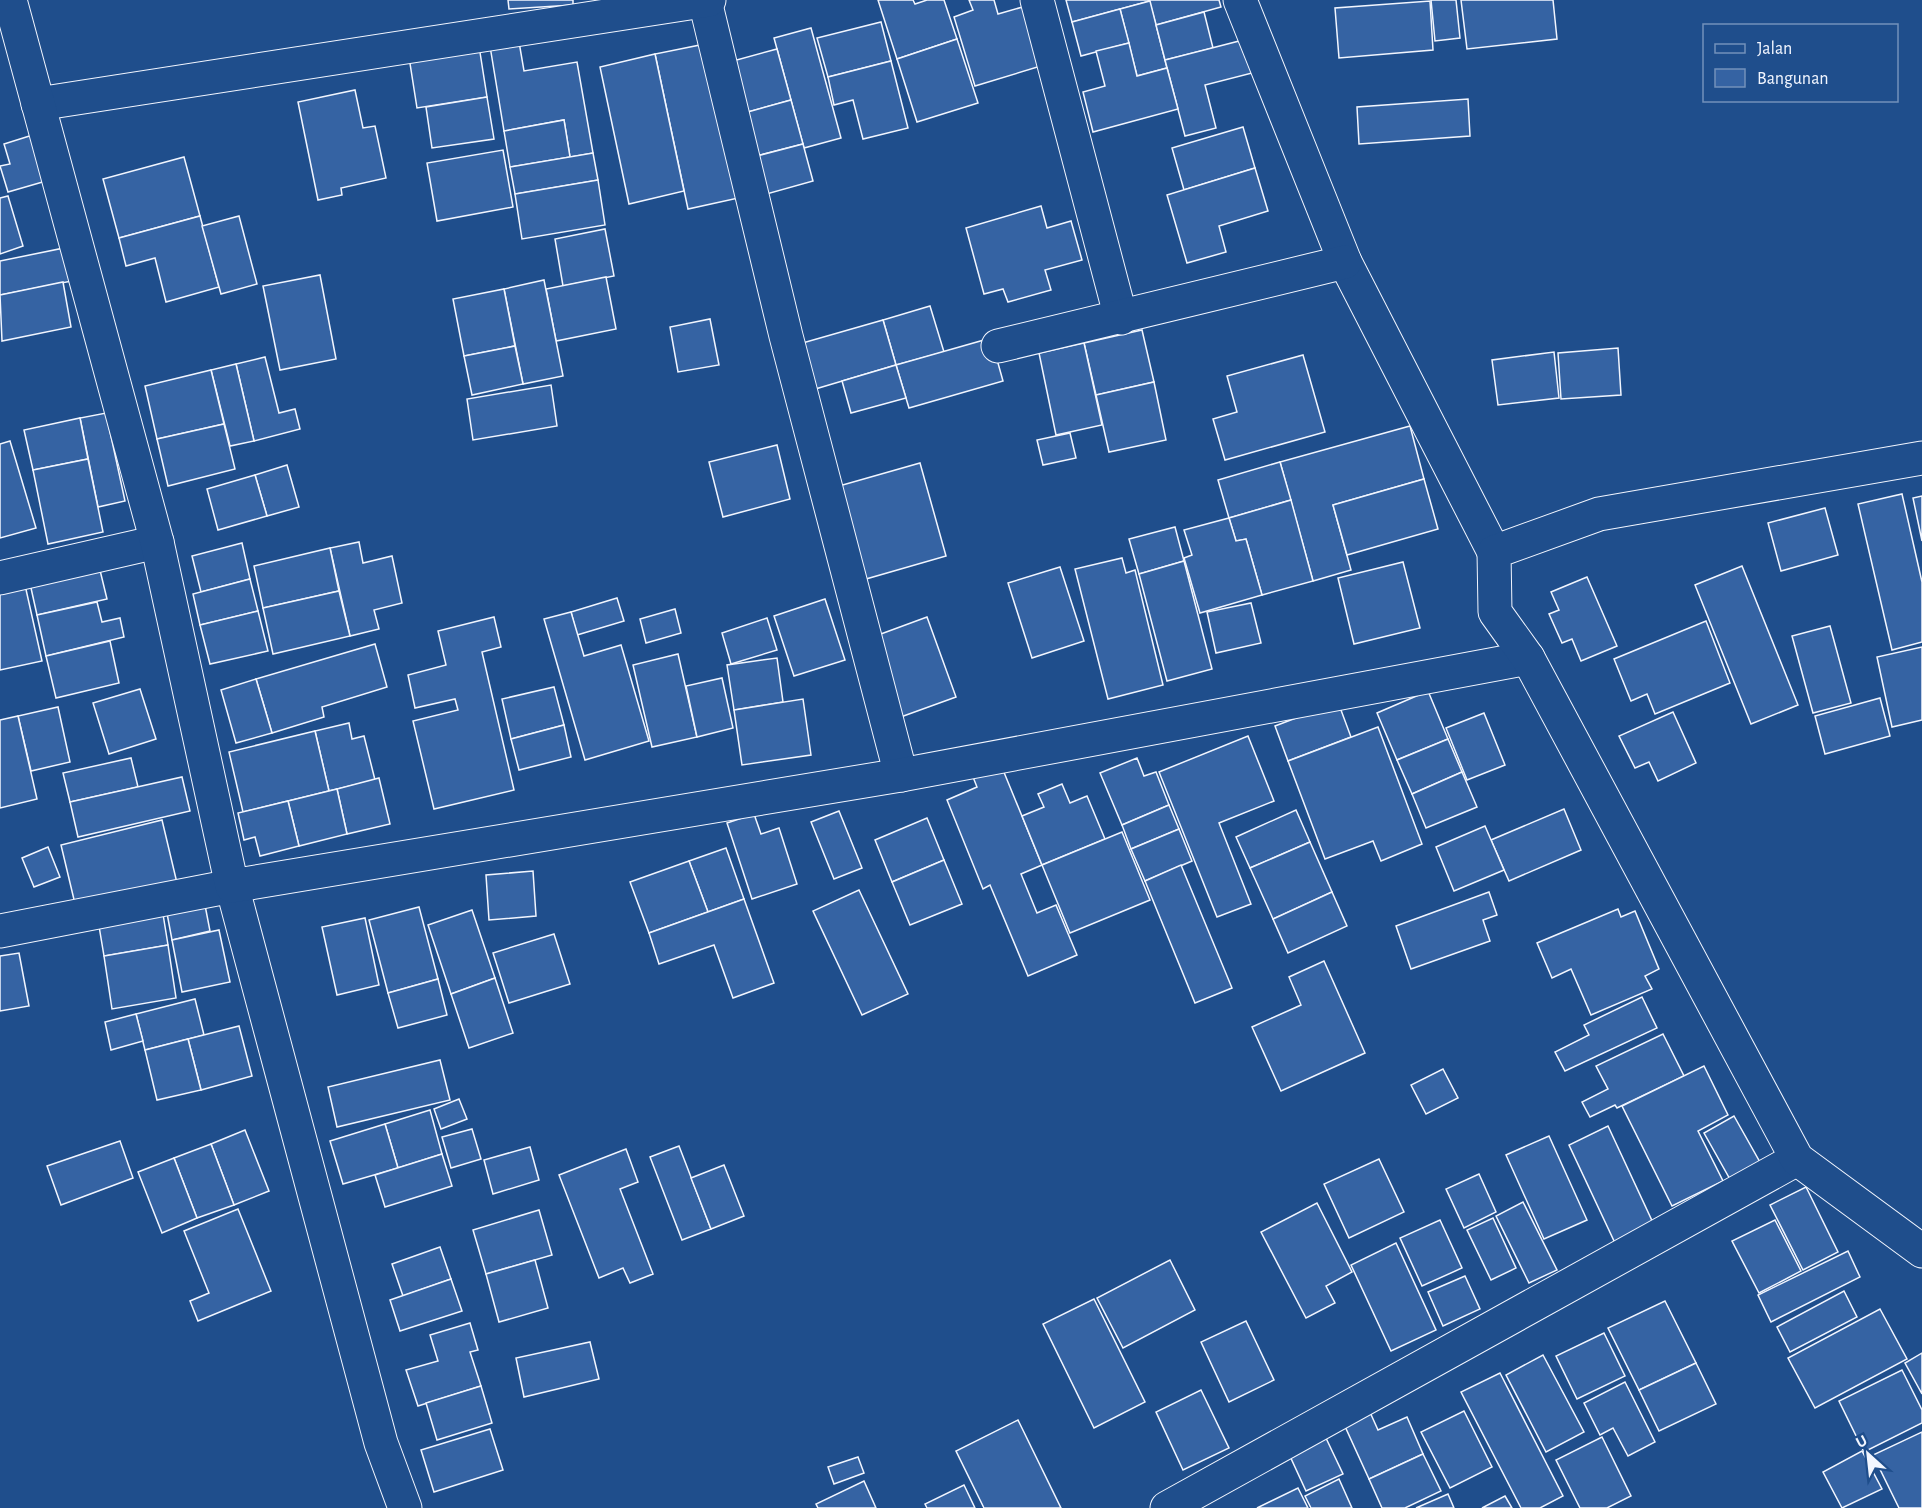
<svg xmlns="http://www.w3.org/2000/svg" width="1922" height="1508" font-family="'Alegreya Sans',sans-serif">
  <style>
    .building { fill: #3563a3; stroke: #f2f6ff; stroke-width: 1.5 }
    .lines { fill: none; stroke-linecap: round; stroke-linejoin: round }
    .minor-casing { stroke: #f2f6ff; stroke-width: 35 }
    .tertiary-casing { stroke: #f2f6ff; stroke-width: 35 }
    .minor { stroke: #1f4e8c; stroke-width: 33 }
    .tertiary { stroke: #1f4e8c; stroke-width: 33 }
  </style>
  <rect width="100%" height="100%" fill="#1f4e8c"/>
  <g class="building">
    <polygon points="508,0 573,0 573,5 509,9"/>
    <polygon points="878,0 913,0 915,4 927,0 944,0 957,39 897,59"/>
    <polygon points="969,0 994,0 998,14 1026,6 1044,65 975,86 954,17 973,10"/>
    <polygon points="1066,0 1149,0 1150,1 1072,22"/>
    <polygon points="1149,0 1219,0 1221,7 1156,25"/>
    <polygon points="1431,0 1456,0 1460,38 1435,41"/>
    <polygon points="1461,0 1553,0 1557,39 1467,49"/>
    <polygon points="1150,1 1167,68 1137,76 1120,9"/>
    <polygon points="1430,1 1433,50 1339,58 1335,8"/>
    <polygon points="1120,9 1129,43 1081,56 1072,22"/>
    <polygon points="1204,12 1213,48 1165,60 1156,25"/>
    <polygon points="881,22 891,61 828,77 817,38"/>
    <polygon points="811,28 841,138 804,148 774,38"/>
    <polygon points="518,36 524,71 577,62 593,153 570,157 564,120 504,131 489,40"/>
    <polygon points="957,39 978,103 917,122 897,59"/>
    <polygon points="1247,39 1256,72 1205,85 1216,128 1185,136 1165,60"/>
    <polygon points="710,43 743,197 688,209 655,54"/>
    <polygon points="1129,43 1137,76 1167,68 1178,109 1093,132 1083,92 1105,86 1096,51"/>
    <polygon points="479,46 487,97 417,108 409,57"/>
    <polygon points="777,49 791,100 737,115 722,64"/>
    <polygon points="655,54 684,191 629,204 600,67"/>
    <polygon points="891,61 908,128 863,139 853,100 834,105 828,77"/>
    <polygon points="355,90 363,128 375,126 386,178 341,188 342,195 318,200 298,102"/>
    <polygon points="487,97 494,139 432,148 426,107"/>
    <polygon points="1468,99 1470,136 1359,144 1357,107"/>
    <polygon points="791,100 803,144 749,158 737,115"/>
    <polygon points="564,120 570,157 510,167 504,131"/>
    <polygon points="1243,127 1255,168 1184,190 1172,148"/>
    <polygon points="39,133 53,179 8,192 0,166 10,164 4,144"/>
    <polygon points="803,144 813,181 759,196 749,158"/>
    <polygon points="503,150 513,207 437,221 427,163"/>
    <polygon points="593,153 598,180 515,194 510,167"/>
    <polygon points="184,157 200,216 119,238 103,179"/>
    <polygon points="1255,168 1268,211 1219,226 1226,252 1187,263 1167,195"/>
    <polygon points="598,180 605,225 522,239 515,194"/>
    <polygon points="8,196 23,246 0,254 0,198"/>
    <polygon points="1041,206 1047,228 1071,221 1082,260 1045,270 1051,290 1008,302 1003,289 984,294 966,228"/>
    <polygon points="200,216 219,287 166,302 155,258 126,266 119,238"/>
    <polygon points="239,216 257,284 221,294 202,226"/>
    <polygon points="605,229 614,276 563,286 555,239"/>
    <polygon points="64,248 72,281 0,295 0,261"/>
    <polygon points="320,275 336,359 280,370 263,286"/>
    <polygon points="606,277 616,329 556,341 546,289"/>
    <polygon points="544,280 563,376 523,384 504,289"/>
    <polygon points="63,282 71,327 2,341 0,295"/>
    <polygon points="504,289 515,346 464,356 453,299"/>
    <polygon points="930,306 944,352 896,365 883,320"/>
    <polygon points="710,319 719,365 678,372 670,327"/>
    <polygon points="883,320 896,365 812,390 799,344"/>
    <polygon points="1142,330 1154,382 1096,395 1084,343"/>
    <polygon points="991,338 1003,381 909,408 896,365"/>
    <polygon points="1084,343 1102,425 1056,435 1039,353"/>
    <polygon points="515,346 523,384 472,395 464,356"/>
    <polygon points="1618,348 1621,395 1561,399 1558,353"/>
    <polygon points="1554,352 1559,398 1498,405 1492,360"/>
    <polygon points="1303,355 1325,432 1225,460 1213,419 1237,412 1227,376"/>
    <polygon points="265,357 279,413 295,409 300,429 254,441 236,364"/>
    <polygon points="236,364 254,441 230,446 211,370"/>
    <polygon points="896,365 906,398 851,413 842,381"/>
    <polygon points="211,370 224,424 157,439 145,386"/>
    <polygon points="1154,382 1166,440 1109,452 1096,395"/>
    <polygon points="551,385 557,426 473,440 467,399"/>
    <polygon points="106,413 125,501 98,507 80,418"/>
    <polygon points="80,418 88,459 33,470 24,430"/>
    <polygon points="224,424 235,469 168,486 157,439"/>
    <polygon points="1410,426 1424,479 1333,505 1351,570 1313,581 1280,462"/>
    <polygon points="1070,433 1076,458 1043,465 1037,440"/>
    <polygon points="10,441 36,528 0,538 0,444"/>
    <polygon points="777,445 790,499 723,517 709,462"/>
    <polygon points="88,459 103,532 48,544 33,470"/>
    <polygon points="1280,462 1291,500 1229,518 1218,480"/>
    <polygon points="920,463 946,556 866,579 839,486"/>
    <polygon points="287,465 299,507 267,516 255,475"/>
    <polygon points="255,475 267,516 218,530 207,489"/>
    <polygon points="1424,479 1438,529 1347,555 1333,505"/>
    <polygon points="1902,494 1922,582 1922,642 1892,650 1858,504"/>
    <polygon points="1922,496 1922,541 1913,498"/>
    <polygon points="1291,500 1313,581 1262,595 1246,539 1236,541 1229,518"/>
    <polygon points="1825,508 1838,555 1781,571 1768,523"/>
    <polygon points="1229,518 1236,541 1246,539 1262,595 1200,613 1184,558 1192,555 1184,530"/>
    <polygon points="1175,527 1184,561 1139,574 1129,539"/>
    <polygon points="359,542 363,563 392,556 402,603 374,610 379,629 350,636 330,548"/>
    <polygon points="242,543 250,579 201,592 192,556"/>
    <polygon points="330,548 339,591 263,608 254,566"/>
    <polygon points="1122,558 1126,573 1135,570 1163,685 1108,699 1075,569"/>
    <polygon points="1184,561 1212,669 1167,681 1139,574"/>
    <polygon points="98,562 107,599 37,615 29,579"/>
    <polygon points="1403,562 1420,628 1354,644 1338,578"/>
    <polygon points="1742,566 1798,705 1751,724 1695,585"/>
    <polygon points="1060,567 1084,641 1032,658 1008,583"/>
    <polygon points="1587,577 1617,646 1581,661 1572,639 1562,643 1549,614 1559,610 1551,592"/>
    <polygon points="250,579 258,611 200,625 193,594"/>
    <polygon points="25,585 42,661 0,670 0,590"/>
    <polygon points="339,591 350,636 273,654 263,608"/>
    <polygon points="617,598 624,621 577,635 571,612"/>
    <polygon points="825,599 845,660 794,676 774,616"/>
    <polygon points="97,602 102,622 120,618 124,637 46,656 37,615"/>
    <polygon points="1251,603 1261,643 1216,653 1207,612"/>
    <polygon points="675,609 681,633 646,643 640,619"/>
    <polygon points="258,611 268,651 210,664 200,625"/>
    <polygon points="571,612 584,656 621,645 649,741 585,760 544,619"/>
    <polygon points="494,617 501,647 482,652 514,790 434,809 413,721 458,710 455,699 415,708 408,675 446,665 438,631"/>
    <polygon points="927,617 956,697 898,718 870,638"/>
    <polygon points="767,618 777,650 731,664 722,633"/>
    <polygon points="1706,621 1730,683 1655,714 1647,694 1631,701 1614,659"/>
    <polygon points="1830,626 1851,703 1813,713 1792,636"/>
    <polygon points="110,641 119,683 56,698 46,656"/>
    <polygon points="375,644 387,687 322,707 324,717 272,733 256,679"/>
    <polygon points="1922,647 1922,720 1892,727 1877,657"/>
    <polygon points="678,654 697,737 652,747 633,665"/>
    <polygon points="777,658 783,702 734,710 727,665"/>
    <polygon points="722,678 733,728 697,737 686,686"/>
    <polygon points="256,679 272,733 236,743 221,690"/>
    <polygon points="554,687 564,725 511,739 502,699"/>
    <polygon points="140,689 156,739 109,754 93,703"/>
    <polygon points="1428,691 1448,739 1397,760 1377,713"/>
    <polygon points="1880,698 1890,736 1825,754 1815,716"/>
    <polygon points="803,699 811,755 742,765 734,710"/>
    <polygon points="1338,702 1351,737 1288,761 1275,726"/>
    <polygon points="58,707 70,762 31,771 18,716"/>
    <polygon points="1673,712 1696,763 1658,781 1649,762 1635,768 1619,736"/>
    <polygon points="1484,713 1505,765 1467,780 1446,728"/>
    <polygon points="18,716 37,799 0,808 0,720"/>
    <polygon points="349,723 352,739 364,736 375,780 329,791 315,731"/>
    <polygon points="564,725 571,757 519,770 511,739"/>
    <polygon points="1378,727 1422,844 1381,861 1373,841 1325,859 1288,761"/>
    <polygon points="315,731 329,791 243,812 229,752"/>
    <polygon points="1248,736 1274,801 1219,823 1251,904 1217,917 1159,772"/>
    <polygon points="1448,739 1462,772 1412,794 1397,760"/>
    <polygon points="131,758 138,787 70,802 63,773"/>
    <polygon points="1137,758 1144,776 1156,772 1169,805 1122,825 1100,773"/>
    <polygon points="1001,765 1042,865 1021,874 1037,913 1056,905 1077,955 1028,976 990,885 983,889 947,800 977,787 973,777"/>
    <polygon points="1462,772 1477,807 1426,828 1412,794"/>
    <polygon points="182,777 190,811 78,837 70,802"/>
    <polygon points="379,778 390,824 347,834 337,789"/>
    <polygon points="1062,784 1070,803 1087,796 1105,839 1042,865 1022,816 1044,807 1038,794"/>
    <polygon points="337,789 347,834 299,846 288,801"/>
    <polygon points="288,801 299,846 260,856 255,837 244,840 238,813"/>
    <polygon points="1169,805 1179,829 1131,849 1122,825"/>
    <polygon points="1564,809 1581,850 1509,881 1491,840"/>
    <polygon points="1296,810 1310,842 1250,868 1236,837"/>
    <polygon points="839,811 862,868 834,879 811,822"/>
    <polygon points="754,814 761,834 779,828 797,884 752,899 727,823"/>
    <polygon points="927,818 944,860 892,882 875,840"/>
    <polygon points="162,820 177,883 76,908 61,845"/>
    <polygon points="1485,826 1504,870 1454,891 1436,847"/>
    <polygon points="1179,829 1192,861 1145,881 1131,849"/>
    <polygon points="1122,832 1150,900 1070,933 1042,865"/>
    <polygon points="1310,842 1332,892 1273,919 1250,868"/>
    <polygon points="48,847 60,877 34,887 22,858"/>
    <polygon points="726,848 744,899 708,912 689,861"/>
    <polygon points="944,860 962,904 910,925 892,882"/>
    <polygon points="689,861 708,912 649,933 630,882"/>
    <polygon points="1181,865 1232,988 1195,1003 1145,881"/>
    <polygon points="533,871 536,916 489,920 486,875"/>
    <polygon points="859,890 908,994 862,1015 813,911"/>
    <polygon points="1332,892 1347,926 1288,953 1273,919"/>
    <polygon points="1489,892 1497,915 1483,920 1490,941 1411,969 1396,926"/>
    <polygon points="744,899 774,983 733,998 714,945 659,964 649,933"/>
    <polygon points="204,900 210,931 172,940 166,908"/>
    <polygon points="419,907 438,979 388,993 369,920"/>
    <polygon points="162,908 168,945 104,956 98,920"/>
    <polygon points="1618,909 1621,917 1635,911 1659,969 1645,976 1652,989 1591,1015 1571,969 1552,978 1537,943"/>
    <polygon points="472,910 495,978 451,994 428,925"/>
    <polygon points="365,918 379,985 337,995 322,927"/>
    <polygon points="219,930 230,982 182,992 172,940"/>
    <polygon points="554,934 570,984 509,1003 493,953"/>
    <polygon points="168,945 176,998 112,1009 104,956"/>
    <polygon points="19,953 29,1006 0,1011 0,956"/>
    <polygon points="1324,961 1365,1053 1281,1091 1252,1027 1301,1005 1289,977"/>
    <polygon points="495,978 513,1033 469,1048 451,994"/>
    <polygon points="438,979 447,1015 398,1028 388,993"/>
    <polygon points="1642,997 1657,1028 1565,1071 1555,1052 1589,1035 1584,1025"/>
    <polygon points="195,999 204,1035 145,1050 136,1014"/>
    <polygon points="136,1014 143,1041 111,1050 105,1022"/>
    <polygon points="239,1026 252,1076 201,1090 188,1039"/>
    <polygon points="1663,1034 1684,1076 1617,1108 1615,1105 1590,1117 1582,1102 1608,1089 1596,1066"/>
    <polygon points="188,1039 201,1090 157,1100 145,1050"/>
    <polygon points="440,1060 450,1100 337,1127 328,1087"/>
    <polygon points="1704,1066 1728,1115 1698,1131 1723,1181 1672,1206 1622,1106"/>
    <polygon points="1443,1069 1458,1098 1426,1114 1411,1085"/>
    <polygon points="459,1099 467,1119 441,1129 434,1109"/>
    <polygon points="430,1110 442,1154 398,1168 385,1124"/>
    <polygon points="1734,1116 1761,1164 1731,1181 1704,1133"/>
    <polygon points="385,1124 398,1168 343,1184 330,1141"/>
    <polygon points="1608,1126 1654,1225 1615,1243 1569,1145"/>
    <polygon points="472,1129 481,1159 451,1168 442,1137"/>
    <polygon points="245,1130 269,1191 234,1205 211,1144"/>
    <polygon points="1549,1136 1587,1220 1544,1239 1506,1155"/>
    <polygon points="120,1141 133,1178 61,1205 47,1166"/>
    <polygon points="211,1144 234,1205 197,1218 174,1158"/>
    <polygon points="679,1146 711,1229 682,1240 650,1157"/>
    <polygon points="530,1147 539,1180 493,1194 484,1160"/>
    <polygon points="626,1149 638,1182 620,1189 653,1274 630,1283 623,1268 599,1278 559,1175"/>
    <polygon points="442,1154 452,1186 385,1207 375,1175"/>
    <polygon points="174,1158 197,1218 162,1233 138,1172"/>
    <polygon points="1379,1159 1404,1212 1349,1238 1324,1184"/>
    <polygon points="724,1165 744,1216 711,1229 691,1178"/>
    <polygon points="1479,1174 1496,1212 1464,1228 1446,1189"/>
    <polygon points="1806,1187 1838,1252 1803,1270 1770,1205"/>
    <polygon points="1523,1202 1557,1270 1529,1283 1496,1216"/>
    <polygon points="1317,1203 1352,1272 1326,1286 1335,1303 1306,1318 1261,1232"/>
    <polygon points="238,1209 271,1291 198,1321 190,1301 209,1293 184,1231"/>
    <polygon points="539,1210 552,1255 486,1274 473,1230"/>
    <polygon points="1493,1218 1516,1268 1491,1280 1467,1230"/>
    <polygon points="1440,1220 1462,1268 1422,1286 1400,1238"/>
    <polygon points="1775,1220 1801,1271 1759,1293 1732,1241"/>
    <polygon points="1396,1243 1436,1330 1391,1351 1351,1265"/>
    <polygon points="440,1247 451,1279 403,1296 392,1264"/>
    <polygon points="1848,1251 1860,1277 1771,1322 1758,1295"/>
    <polygon points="535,1260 548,1308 499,1322 486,1274"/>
    <polygon points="1170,1260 1195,1310 1123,1348 1097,1298"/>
    <polygon points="1465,1276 1480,1309 1443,1326 1428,1292"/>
    <polygon points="451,1279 462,1311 400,1331 390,1300"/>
    <polygon points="1844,1291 1857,1317 1790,1352 1777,1327"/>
    <polygon points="1094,1299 1145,1402 1094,1428 1043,1324"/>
    <polygon points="1665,1301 1696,1363 1639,1390 1608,1328"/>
    <polygon points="1880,1309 1907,1359 1815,1408 1788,1358"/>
    <polygon points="1246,1321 1274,1380 1229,1402 1201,1342"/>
    <polygon points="470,1323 478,1350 470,1352 481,1386 418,1406 406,1370 438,1361 430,1335"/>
    <polygon points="1604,1333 1625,1376 1577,1399 1556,1356"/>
    <polygon points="590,1342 599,1379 524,1397 516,1358"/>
    <polygon points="1922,1353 1922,1394 1905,1363"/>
    <polygon points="1543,1355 1584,1432 1546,1452 1506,1375"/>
    <polygon points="1696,1363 1716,1404 1659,1431 1639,1390"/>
    <polygon points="1902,1370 1922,1410 1922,1423 1864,1452 1839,1401"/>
    <polygon points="1500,1373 1563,1496 1540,1508 1521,1508 1461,1392"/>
    <polygon points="1625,1382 1655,1442 1628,1456 1613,1428 1600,1435 1584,1403"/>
    <polygon points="481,1386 492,1423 437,1440 426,1403"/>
    <polygon points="1201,1390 1229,1448 1183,1470 1156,1412"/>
    <polygon points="1369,1410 1378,1430 1407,1417 1423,1454 1369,1479 1343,1422"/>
    <polygon points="1464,1411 1492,1467 1450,1488 1421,1432"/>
    <polygon points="1018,1420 1061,1508 984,1508 956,1451"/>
    <polygon points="490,1429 503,1470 434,1492 421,1450"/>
    <polygon points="1922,1432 1922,1508 1899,1508 1873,1455"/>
    <polygon points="1325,1436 1343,1474 1306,1491 1289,1454"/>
    <polygon points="1602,1437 1631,1496 1607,1508 1580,1508 1556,1460"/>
    <polygon points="1862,1451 1882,1489 1842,1508 1823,1472"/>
    <polygon points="1423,1454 1441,1491 1405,1508 1382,1508 1369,1479"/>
    <polygon points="858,1457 864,1473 834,1484 828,1467"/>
    <polygon points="1339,1479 1352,1508 1311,1508 1305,1496"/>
    <polygon points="864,1481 876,1508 818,1508 816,1504"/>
    <polygon points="964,1485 975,1508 927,1508 925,1504"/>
    <polygon points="1298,1488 1308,1508 1257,1508"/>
    <polygon points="1448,1494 1454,1508 1416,1508"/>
    <polygon points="1505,1496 1512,1508 1482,1508"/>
  </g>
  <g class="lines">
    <defs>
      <g id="minor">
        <polyline points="1037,0 1121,318"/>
        <polyline points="1240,0 1345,262 1494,552"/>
        <polyline points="705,1 786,336 901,775"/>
        <polyline points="38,104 709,0"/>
        <polyline points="998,346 1345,262"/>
        <polyline points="0,578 157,542"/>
        <polyline points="0,931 232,886 381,1443 405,1508"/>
        <polyline points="1167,1508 1797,1159"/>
      </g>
      <g id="tertiary">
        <polyline points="10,0 157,542 232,886 901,775 1528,658"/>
        <polyline points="1922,458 1599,514 1494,552 1495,612 1528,658 1797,1159 1922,1251"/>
      </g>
    </defs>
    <use href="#minor" class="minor-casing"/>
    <use href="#tertiary" class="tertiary-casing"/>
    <use href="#minor" class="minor"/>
    <use href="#tertiary" class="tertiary"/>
  </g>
  <rect x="1703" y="24" width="195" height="78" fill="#1f4e8c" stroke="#7391ba" stroke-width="1.5"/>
  <rect x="1715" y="44" width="30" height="9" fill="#1f4e8c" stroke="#7391ba" stroke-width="1.5"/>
  <text x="1757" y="54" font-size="18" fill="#f2f6ff">Jalan</text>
  <rect x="1715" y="69" width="30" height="18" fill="#3563a3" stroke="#7391ba" stroke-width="1.5"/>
  <text x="1757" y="84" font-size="18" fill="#f2f6ff">Bangunan</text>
  <g transform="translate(1868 1454) rotate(333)" stroke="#1f4e8c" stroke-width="4.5" paint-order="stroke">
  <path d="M0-4.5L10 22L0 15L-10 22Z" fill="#f2f6ff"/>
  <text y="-9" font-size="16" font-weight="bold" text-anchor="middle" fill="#f2f6ff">U</text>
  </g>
</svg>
